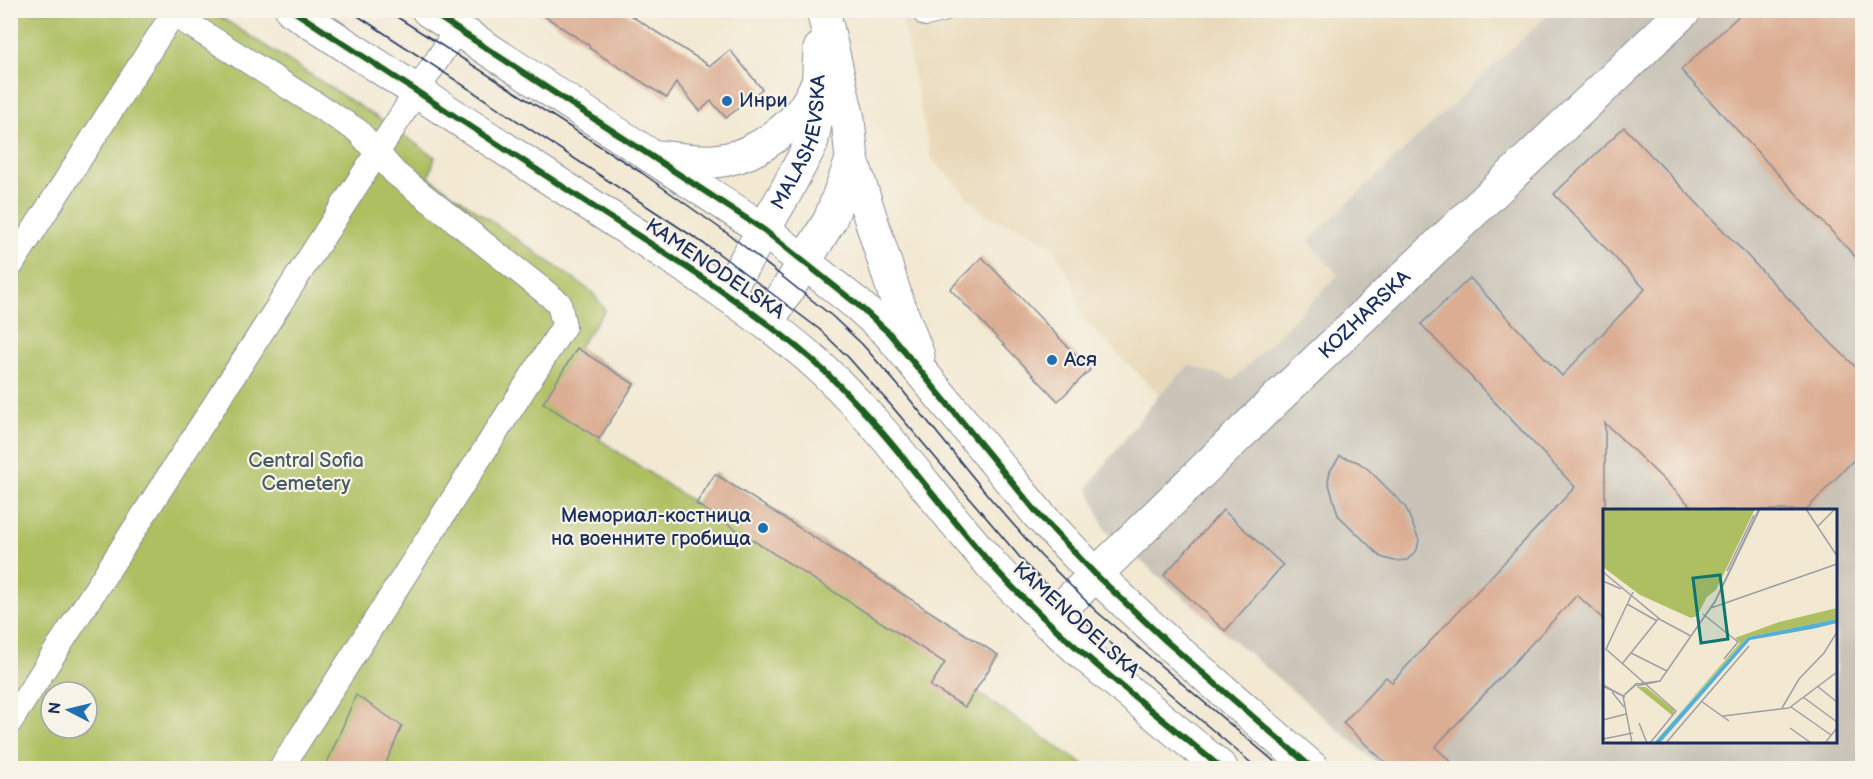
<svg xmlns="http://www.w3.org/2000/svg" width="1873" height="779" font-family="'Balsamiq Sans',sans-serif">
  <style>
    .built { fill: #e9d9ba }
    .industrial { fill: #c9c3b8; fill-rule: evenodd }
    .green { fill: #aebf62; stroke: #647760; stroke-width: 1.5; fill-rule: evenodd }
    .building { fill: #dbad93 }
    .lines { fill: none; stroke-linecap: round; stroke-linejoin: round }
    .service-casing { stroke: #878c98; stroke-width: 26 }
    .minor-casing { stroke: #878c98; stroke-width: 35 }
    .tertiary-casing { stroke: #878c98; stroke-width: 35 }
    .service { stroke: #fff; stroke-width: 24 }
    .minor { stroke: #fff; stroke-width: 33 }
    .tertiary { stroke: #fff; stroke-width: 33 }
    .tram { stroke: #1b2f5e; stroke-width: 1.5 }
    .cycleway-casing { stroke: #f7f3e8; stroke-width: 10 }
    .cycleway { stroke: #1b5e20; stroke-width: 6 }
    .poi-dot { fill: #1f6fb2; stroke: #f7f3e8; stroke-width: 2 }
    .labels { text-anchor: middle; dominant-baseline: central; stroke-width: 4.5; stroke-linejoin: round; paint-order: stroke }
    .poi-label { font-size: 20px; fill: #1b2f5e; stroke: #f7f3e8; text-anchor: start }
    .street-label { font-size: 20px; fill: #1b2f5e; stroke: #f7f3e8 }
    .park-label { font-size: 20px; fill: #475a5f; stroke: #f7f3e8 }
    .inset-road { fill: none; stroke: #9d9fa4; stroke-width: 1.5 }
    .view { fill: #0f766e; fill-opacity: 0.15; stroke: #0f766e; stroke-width: 3 }
    .inset-edge { fill: none; stroke: #1b2f5e; stroke-width: 3 }
  </style>
  <rect width="100%" height="100%" fill="#f7f3e8"/>
  <filter id="ink" filterUnits="userSpaceOnUse"><feTurbulence type="fractalNoise" baseFrequency=".0167" numOctaves="2"/><feDisplacementMap in="SourceGraphic" scale="12" xChannelSelector="R" yChannelSelector="G"/><feConvolveMatrix kernelMatrix="1 2 1 2 8 2 1 2 1" color-interpolation-filters="sRGB"/></filter>
  <filter id="wash" filterUnits="userSpaceOnUse"><feTurbulence type="fractalNoise" baseFrequency=".008" numOctaves="4" result="noise"/><feDisplacementMap in="SourceGraphic" scale="24" xChannelSelector="R" yChannelSelector="G"/><feGaussianBlur stdDeviation="1.35" result="paint"/><feColorMatrix in="noise" values="0 0 0 0 0 0 0 0 0 0 0 0 0 0 0 0 0 1.4 0 .05"/><feComposite in="paint" operator="in"/></filter>
  <g filter="url(#wash)">
    <rect width="100%" height="100%" fill="#f3e9d3"/>
    <polygon class="built" points="900,11 1552,11 1308,239 1339,274 1232,381 1189,365 1159,395 1082,318 1072,280 1052,246 1018,227 985,215 931,158"/>
    <path class="industrial" d="M1552,11H1862V768H1383L1106,531L1088,487L1159,395L1189,365L1233,380L1338,275L1308,240ZM1604,511H1836V742H1604Z"/>
    <path class="green" d="M10,11H211L378,118L435,157L429,177L592,292L605,310L578,348L634,384L599,439L696,504L715,474L998,655L975,691L1088,768H11ZM51,692H87V728H51Z"/>
    <g id="blocks">
      <g class="building">
        <polygon points="535,10 622,10 710,66 730,50 762,89 726,118 711,101 700,111 676,82 667,98 589,48 590,46"/>
        <polygon points="1745,10 1863,10 1863,265 1681,70"/>
        <polygon points="1624,127 1832,344 1863,374 1863,450 1806,510 1695,510 1605,423 1605,621 1577,595 1435,747 1458,768 1391,768 1343,723 1386,677 1392,682 1575,487 1421,324 1470,278 1562,376 1645,289 1554,194"/>
        <polygon points="982,257 1090,370 1058,401 950,289"/>
        <polygon points="577,348 634,384 599,439 543,403"/>
        <polygon points="1340,456 1358,462 1369,470 1405,506 1419,540 1417,550 1407,560 1394,561 1381,557 1338,515 1328,481 1330,471"/>
        <polygon points="715,474 998,655 965,707 930,686 945,663 696,504"/>
        <polygon points="1223,510 1283,565 1225,631 1164,575"/>
        <polygon points="356,695 402,726 384,768 325,768"/>
      </g>
    </g>
  </g>
  <g filter="url(#ink)">
    <use href="#blocks" fill-opacity="0" stroke="#878c98" stroke-width="1.5"/>
    <g class="lines">
      <defs>
        <g id="service">
          <polyline points="167,10 358,131 395,173 559,303 564,326 281,768"/>
          <polyline points="926,14 942,10"/>
          <polyline points="10,267 173,14"/>
          <polyline points="10,722 457,29"/>
        </g>
        <g id="minor">
          <path id="s1" d="M1047,622L1274,401L1685,10"/>
        </g>
        <g id="tertiary">
          <path d="M292,10C393,76 495,142 597,209C669,256 744,302 810,358C882,421 934,502 998,572C1065,644 1146,705 1221,768"/>
          <polyline points="428,10 764,230 858,305 889,333 1039,515 1096,575 1166,641 1312,768"/>
          <path d="M658,157C676,159 695,162 714,161C747,159 780,137 801,112C808,104 812,93 818,84"/>
          <polyline points="852,160 897,301 918,356"/>
          <path id="s2" d="M726,294L784,195L811,144L817,114L820,49"/>
          <polyline points="767,323 830,220 852,160 848,119 823,10"/>
        </g>
      </defs>
      <use href="#service" class="service-casing"/>
      <use href="#minor" class="minor-casing"/>
      <use href="#tertiary" class="tertiary-casing"/>
      <use href="#service" class="service"/>
      <use href="#minor" class="minor"/>
      <use href="#tertiary" class="tertiary"/>
      <g class="tram">
        <polyline points="349,10 718,253 819,329 848,357 889,403 1028,567 1087,623 1257,768"/>
        <polyline points="386,10 642,173 731,236 832,316 862,344 903,391 990,498 1040,555 1096,611 1282,768"/>
      </g>
      <defs>
        <g id="cycleway">
          <path d="M292,10C393,76 495,142 597,209C669,256 744,302 810,358C882,421 934,502 998,572C1065,644 1146,705 1221,768"/>
          <polyline points="428,10 764,230 858,305 889,333 1039,515 1096,575 1166,641 1312,768"/>
        </g>
      </defs>
      <use href="#cycleway" class="cycleway-casing"/>
      <use href="#cycleway" class="cycleway"/>
    </g>
  </g>
  <g class="poi-dot">
    <circle cx="727" cy="101" r="6"/>
    <circle cx="1052" cy="360" r="6"/>
    <circle cx="763" cy="528" r="6"/>
  </g>
  <g class="labels">
    <g class="poi-label">
      <text x="739" y="101">Инри</text>
      <text x="1064" y="360">Ася</text>
      <text x="751" y="516" text-anchor="end">Мемориал-костница<tspan x="751" dy="23">на военните гробища</tspan></text>
    </g>
    <g class="street-label">
      <text stroke="none"><textPath href="#s2" startOffset="171">MALASHEVSKA</textPath></text>
      <text transform="translate(715 269) rotate(34)">KAMENODELSKA</text>
      <text stroke="none"><textPath href="#s1" startOffset="442">KOZHARSKA</textPath></text>
      <text transform="translate(1076 620) rotate(42)">KAMENODELSKA</text>
    </g>
    <g class="park-label">
      <text x="306" y="461">Central Sofia<tspan x="306" dy="23">Cemetery</tspan></text>
    </g>
  </g>
  <g transform="translate(1603 509)">
    <rect width="234" height="234" fill="#f3e9d3"/>
    <path d="M0,0H152L113,81L104,88L94,107L88,109L37,86L0,58ZM234,99V110L145,128L72,209L137,134L132,129L176,113ZM34,178H43L71,201L70,207Z" fill="#aebf62"/>
    <path d="M234,110V114L209,120L147,131L57,234H51L145,128Z" fill="#55aed3"/>
    <path class="inset-road" d="M203,0L234,47M214,18L232,0M124,62L151,6M0,63L58,111L88,127L57,172L34,177M0,72L18,80M30,83L3,140L73,202L47,234M24,95L54,112M108,99L234,55M100,105L135,133L121,150M88,127L112,93L157,0M28,144L64,162M19,155L56,109M0,176L22,188M0,177L20,187L34,175L57,172L112,92L156,0M214,177L234,193M9,183L21,198M200,188L234,213M98,192L126,212M188,198L228,226M179,199L196,170L221,144L234,123M120,207L186,199L234,163M0,211L23,205M36,214L44,234M187,219L208,234M0,230L30,224M29,234L20,187L34,174M63,234L146,137M222,234L234,219"/>
    <path class="view" d="M117,66L125,130L98,134L90,69Z"/>
    <rect width="234" height="234" class="inset-edge"/>
  </g>
  <rect width="1873" height="779" fill="none" stroke="#f7f3e8" stroke-width="36"/>
  <g transform="translate(69 710) rotate(277)"><circle r="28" fill="#f7f3e8" stroke="#9fa5b1" stroke-width="1.5"/>
  <path d="M0-4.5L10 22L0 15L-10 22Z" fill="#1f6fb2"/>
  <text y="-9" font-size="16" font-weight="bold" text-anchor="middle" fill="#1b2f5e">N</text>
  </g>
</svg>
